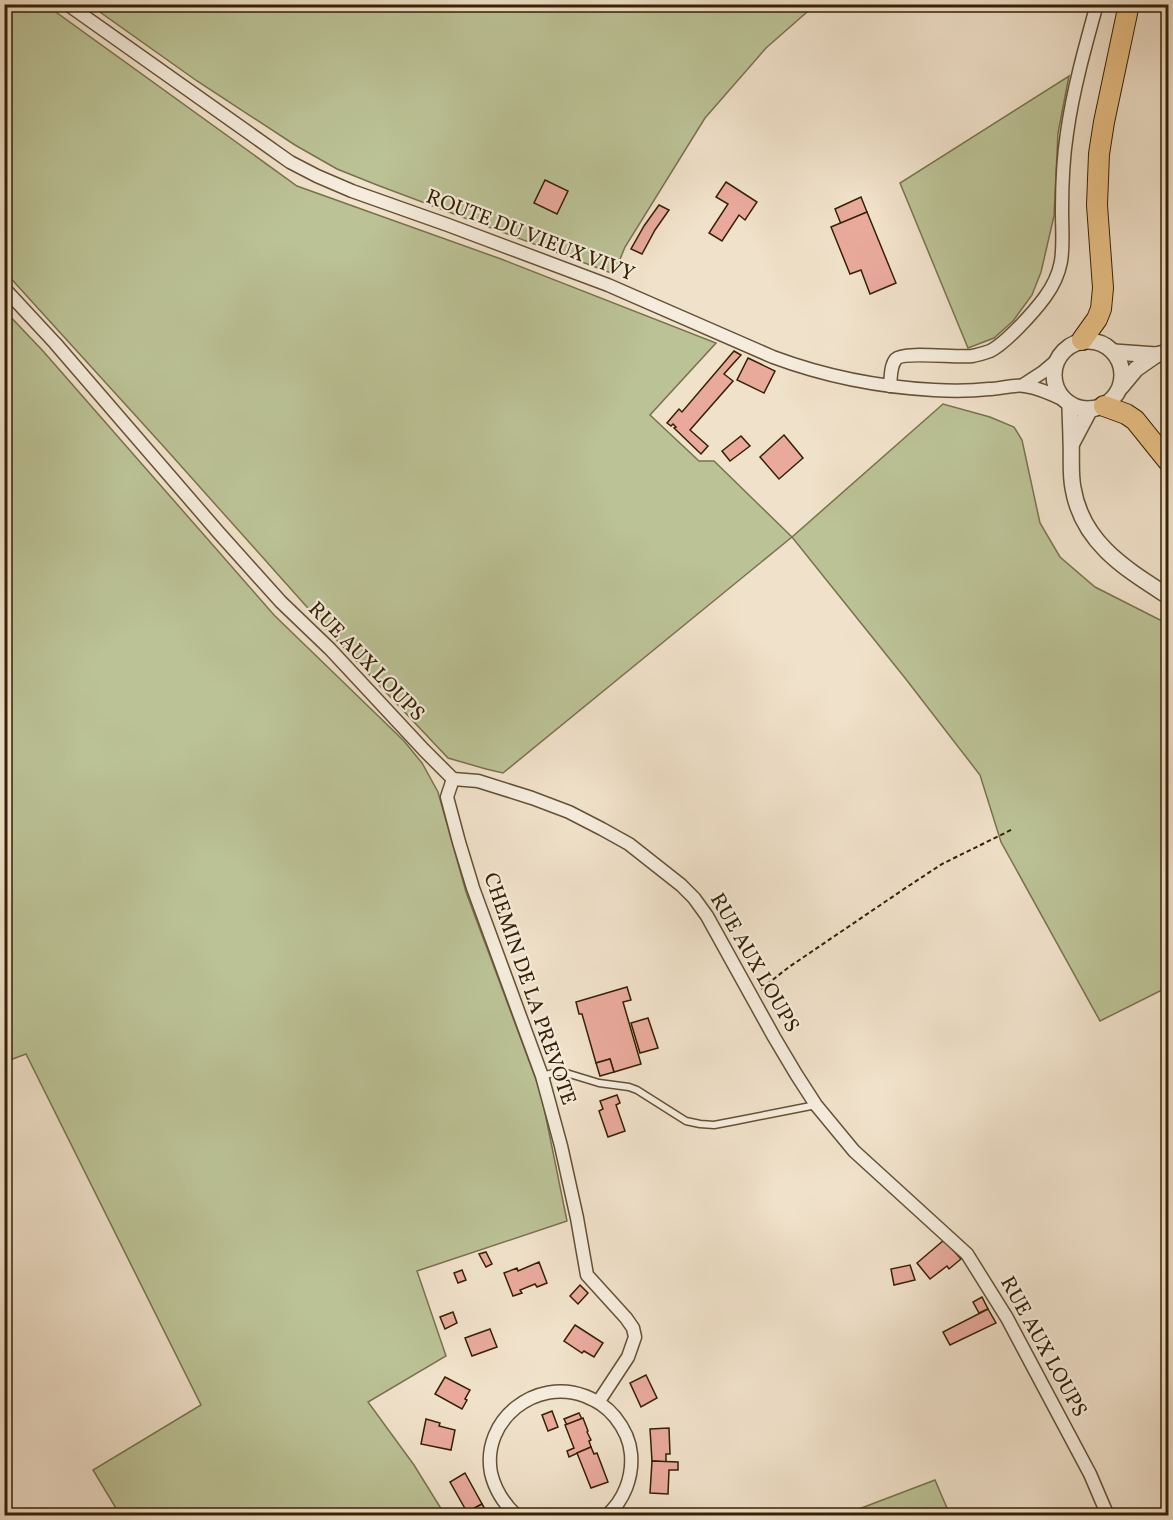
<svg xmlns="http://www.w3.org/2000/svg" width="1173" height="1520" font-family="Vollkorn,serif">
  <style>
    .green { fill: #bbc296; stroke: #78724c; stroke-width: 1.5 }
    .building { fill: #e9aa9c; stroke: #352103; stroke-width: 1.5 }
    .lines { fill: none; stroke-linecap: round; stroke-linejoin: round }
    .service-casing { stroke: #645135; stroke-width: 9 }
    .minor-casing { stroke: #645135; stroke-width: 15 }
    .tertiary-casing { stroke: #645135; stroke-width: 18 }
    .trunk-casing { stroke: #352103; stroke-width: 22 }
    .path { stroke: #352103; stroke-width: 2; stroke-dasharray: 4.5 3; stroke-linecap: butt }
    .service { stroke: #f5ecdd; stroke-width: 6 }
    .minor { stroke: #f5ecdd; stroke-width: 12 }
    .tertiary { stroke: #f5ecdd; stroke-width: 15 }
    .trunk { stroke: #e8c085; stroke-width: 20 }
    .labels { text-anchor: middle; dominant-baseline: central; stroke-width: 4.5; stroke-linejoin: round; paint-order: stroke }
    .street-label { font-size: 21px; fill: #352103; stroke: #f5ecdd }
  </style>
  <rect width="100%" height="100%" fill="#f0e1ca"/>
  <filter id="stains"><feTurbulence type="fractalNoise" baseFrequency=".00333" numOctaves="4"/><feColorMatrix values="0 0 0 0 .2 0 0 0 0 .09 0 0 0 0 .02 0 0 0 .5 -.17"/></filter>
  <radialGradient id="worn" r=".72"><stop offset=".6" stop-color="#630" stop-opacity="0"/><stop offset="1" stop-color="#630" stop-opacity=".3"/></radialGradient>
  <g class="green">
    <polygon points="5,4 46,5 297,186 501,259 716,343 650,415 699,461 714,461 792,537 943,404 990,417 1014,427 1022,440 1040,523 1060,557 1095,587 1168,624 1168,987 1100,1021 1001,842 980,775 905,678 792,537 503,773 486,769 448,758 331,634 165,448 5,272"/>
    <polygon points="90,5 815,5 766,48 705,118 625,247 614,274 377,185 337,169 295,145 197,81"/>
    <polygon points="1069,76 1058,133 1054,216 1041,272 1032,295 1013,321 994,338 968,348 900,183"/>
    <polygon points="4,310 43,351 274,615 404,741 422,763 438,792 466,892 541,1093 567,1221 417,1271 446,1356 368,1402 414,1465 445,1515 120,1515 93,1470 201,1405 26,1054 5,1062"/>
    <polygon points="935,1480 950,1515 843,1515"/>
  </g>
  <g class="building">
    <polygon points="545,180 568,191 557,214 534,203"/>
    <polygon points="726,182 757,202 745,220 739,215 722,241 709,233 728,204 716,197"/>
    <polygon points="861,197 867,212 841,224 835,209"/>
    <polygon points="659,205 669,210 655,230 642,254 631,249 644,226"/>
    <polygon points="867,212 896,283 870,294 861,270 850,274 831,227"/>
    <polygon points="734,351 741,355 724,374 733,381 690,430 708,446 701,454 674,428 676,427 673,424 671,426 667,423 679,409 682,412"/>
    <polygon points="748,358 775,371 764,393 737,380"/>
    <polygon points="784,435 803,458 779,479 760,457"/>
    <polygon points="741,436 750,446 730,461 722,451"/>
    <polygon points="627,987 631,1000 623,1002 641,1064 614,1072 610,1059 596,1063 582,1014 579,1014 576,1002"/>
    <polygon points="648,1018 658,1048 640,1053 631,1023"/>
    <polygon points="610,1059 614,1072 600,1076 596,1063"/>
    <polygon points="617,1095 620,1103 616,1105 625,1131 608,1137 599,1111 603,1109 600,1101"/>
    <polygon points="944,1240 961,1259 949,1269 947,1266 930,1279 917,1263"/>
    <polygon points="486,1252 492,1264 486,1267 479,1254"/>
    <polygon points="539,1262 547,1283 537,1287 535,1284 520,1290 522,1293 513,1296 504,1273 517,1268 518,1271"/>
    <polygon points="910,1265 915,1280 894,1285 891,1269"/>
    <polygon points="462,1270 466,1280 458,1283 454,1273"/>
    <polygon points="580,1285 588,1293 578,1304 570,1296"/>
    <polygon points="982,1297 988,1309 979,1313 973,1302"/>
    <polygon points="988,1309 996,1323 950,1345 943,1332"/>
    <polygon points="453,1312 457,1323 445,1329 440,1317"/>
    <polygon points="575,1325 603,1343 594,1357 584,1351 582,1353 564,1341"/>
    <polygon points="490,1329 497,1347 472,1356 465,1338"/>
    <polygon points="646,1375 657,1398 641,1407 630,1383"/>
    <polygon points="445,1377 470,1390 465,1399 467,1400 462,1409 435,1394"/>
    <polygon points="552,1411 558,1427 548,1431 542,1415"/>
    <polygon points="579,1413 582,1419 567,1425 564,1419"/>
    <polygon points="583,1418 588,1431 587,1432 591,1440 589,1441 591,1447 569,1457 567,1451 574,1448 565,1425"/>
    <polygon points="426,1419 440,1423 439,1426 455,1430 451,1450 421,1444"/>
    <polygon points="669,1428 670,1454 666,1454 666,1462 652,1461 650,1429"/>
    <polygon points="591,1447 594,1454 597,1453 608,1482 591,1488 577,1453"/>
    <polygon points="652,1461 678,1462 678,1470 669,1470 668,1494 650,1493"/>
    <polygon points="465,1473 482,1504 467,1512 450,1482"/>
    <polygon points="482,1504 489,1516 469,1516 467,1512"/>
  </g>
  <g class="lines">
    <defs>
      <polyline id="service" points="542,1076 557,1072 563,1072 599,1083 629,1087 637,1090 686,1121 700,1124 714,1125 735,1121 816,1105"/>
      <g id="minor">
        <path d="M67,4L290,162L317,176L352,191L448,225L608,285L773,357C824,376 879,387 934,390C952,391 971,391 989,389C1000,389 1014,384 1025,386C1039,388 1052,394 1064,400"/>
        <polyline points="4,288 55,343 219,533 281,602 330,649 424,750 453,779 478,781 532,798 569,812 602,829 629,844 681,885 694,898 707,916 774,1037 796,1074 816,1105 854,1151 967,1254 1007,1318 1090,1474 1108,1516"/>
        <polyline points="1023,385 1043,372 1056,361"/>
        <path d="M890,386C891,378 890,366 896,359C904,351 957,358 972,356C978,355 984,353 990,351C1005,344 1034,312 1045,297C1067,267 1062,246 1062,210C1062,185 1063,159 1067,133C1073,90 1085,47 1097,4"/>
        <polyline points="453,779 447,797 459,842 473,888 542,1076 561,1146 577,1218 587,1275 626,1318 633,1328 635,1337 628,1357 599,1401"/>
        <path d="M517,1516C504,1504 495,1490 491,1473C481,1420 536,1377 585,1396C597,1401 606,1406 615,1417C623,1427 630,1441 631,1454C633,1477 624,1501 606,1516"/>
      </g>
      <g id="tertiary">
        <circle cx="1088" cy="375" r="34"/>
        <polyline points="1114,352 1156,355 1168,352"/>
        <polyline points="1121,387 1136,369 1156,355"/>
        <path d="M1070,404C1070,417 1071,429 1071,441C1072,457 1070,473 1073,488C1082,543 1126,569 1168,596"/>
        <polyline points="1072,443 1090,409"/>
      </g>
      <g id="trunk">
        <polyline points="1082,340 1097,319 1101,309 1103,288 1097,205 1099,154 1104,122 1129,4"/>
        <polyline points="1104,406 1126,414 1135,420 1168,461"/>
      </g>
    </defs>
    <use href="#service" class="service-casing"/>
    <use href="#minor" class="minor-casing"/>
    <use href="#tertiary" class="tertiary-casing"/>
    <use href="#trunk" class="trunk-casing"/>
    <polyline class="path" points="761,989 789,967 904,889 942,864 1013,829"/>
    <use href="#service" class="service"/>
    <use href="#minor" class="minor"/>
    <use href="#tertiary" class="tertiary"/>
    <use href="#trunk" class="trunk"/>
  </g>
  <g class="labels">
    <g class="street-label">
      <text transform="translate(530 236) rotate(21)">ROUTE DU VIEUX VIVY</text>
      <text transform="translate(366 662) rotate(46)">RUE AUX LOUPS</text>
      <text transform="translate(754 963) rotate(60)">RUE AUX LOUPS</text>
      <text transform="translate(529 989) rotate(71)">CHEMIN DE LA PREVOTE</text>
      <text transform="translate(1043 1347) rotate(61)">RUE AUX LOUPS</text>
    </g>
  </g>
  <rect width="1173" height="1520" fill="none" stroke="#f0e1ca" stroke-width="24"/>
  <rect x="6" y="6" width="1161" height="1508" fill="none" stroke="#352103" stroke-width="3"/>
  <rect x="12" y="12" width="1149" height="1496" fill="none" stroke="#352103" stroke-width="1.5"/>
  <rect width="100%" height="100%" filter="url(#stains)"/>
  <rect width="100%" height="100%" fill="url(#worn)"/>
</svg>
